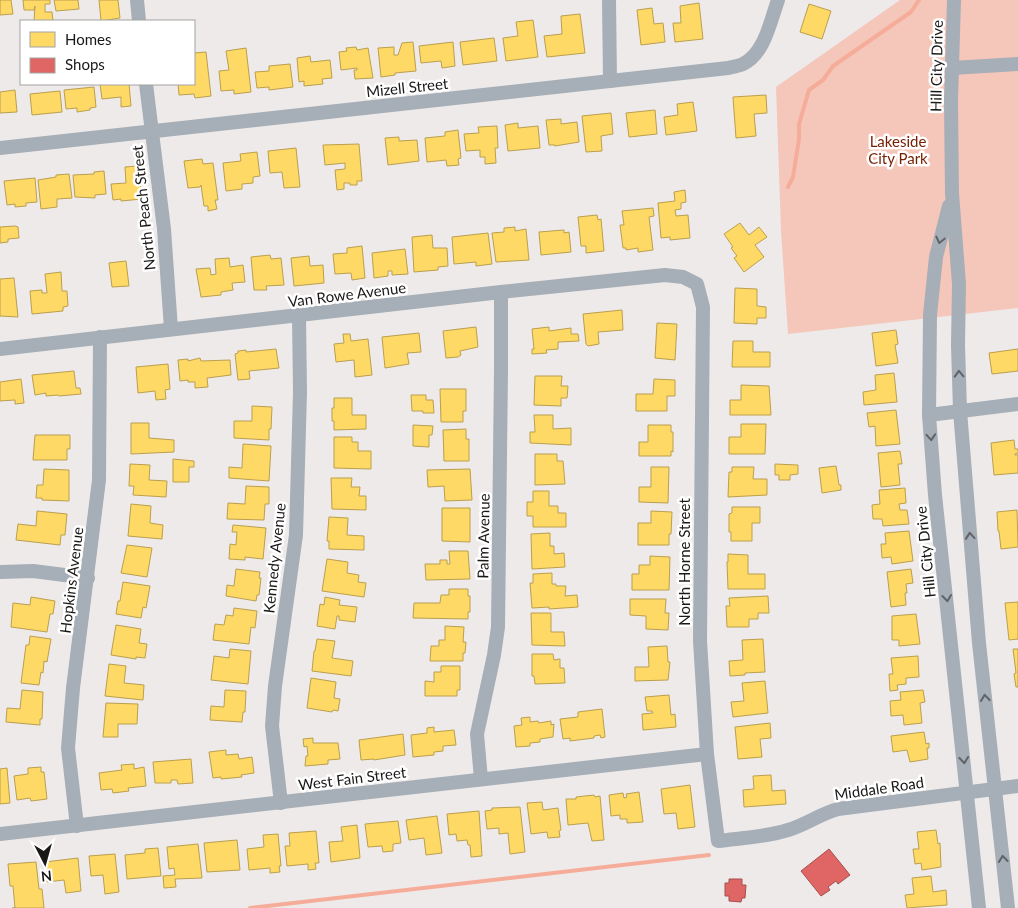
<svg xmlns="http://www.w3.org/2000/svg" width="1018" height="908" font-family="Lato,sans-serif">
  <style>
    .green { fill: #f5c7ba }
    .homes { fill: #ffd966; stroke: #ba9f4e }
    .shops { fill: #e06666; stroke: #a54f4e }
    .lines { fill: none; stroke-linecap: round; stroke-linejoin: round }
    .stream { stroke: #f5ad99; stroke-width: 4 }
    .minor { stroke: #a6aeb7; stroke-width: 14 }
    .oneway { stroke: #606367 }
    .labels { text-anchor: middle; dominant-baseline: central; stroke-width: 5; stroke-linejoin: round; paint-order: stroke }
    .street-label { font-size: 15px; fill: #1a1817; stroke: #fff }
    .park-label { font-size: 15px; fill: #761e01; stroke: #fff }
  </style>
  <rect width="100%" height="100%" fill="#eeeae9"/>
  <polygon class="green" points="900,0 1018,0 1018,308 788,334 781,231 776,87"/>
  <g class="homes">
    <polygon points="0,0 11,0 13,14 0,15"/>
    <polygon points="23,0 50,0 50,4 45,4 45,12 52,12 53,21 34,21 35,6 34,10 24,10"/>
    <polygon points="54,0 78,0 79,9 56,11"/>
    <polygon points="99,0 118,0 120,18 101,21"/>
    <polygon points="699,3 703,39 675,42 673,23 681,23 680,6"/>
    <polygon points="809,4 831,11 822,39 800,32"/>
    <polygon points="652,8 654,24 663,23 665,42 641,45 637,10"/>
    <polygon points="580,14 585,53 547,57 544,36 562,34 561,16"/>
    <polygon points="533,20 538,57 506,61 503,38 518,36 516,22"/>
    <polygon points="494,38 497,61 463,65 460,42"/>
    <polygon points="413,42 416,71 395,73 395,75 381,77 378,48 394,47 394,55 398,55 402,43"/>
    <polygon points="453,42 455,66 442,68 441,61 421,63 419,46"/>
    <polygon points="356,47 357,50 368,48 373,78 355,79 354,70 357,70 357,68 341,70 339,52 347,51 346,48"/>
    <polygon points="246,48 251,92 234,94 234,90 221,91 219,71 229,70 226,51"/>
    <polygon points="206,52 211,96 195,98 194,94 179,95 178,84 194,84 194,53"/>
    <polygon points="310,56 311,62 330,60 332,78 322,79 323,84 304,86 304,81 299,82 297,58"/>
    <polygon points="290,64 293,87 269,90 269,87 257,88 255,72 269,71 269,66"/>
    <polygon points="100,84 129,84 131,106 121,107 121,97 102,99"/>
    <polygon points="94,87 96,107 90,108 90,110 77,112 77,108 66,109 64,90"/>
    <polygon points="15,90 17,112 0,113 0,92"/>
    <polygon points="60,91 62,112 32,115 30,94"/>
    <polygon points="766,95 767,113 754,114 756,136 736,138 733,97"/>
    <polygon points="693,102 697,131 666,135 664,117 678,115 677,104"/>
    <polygon points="655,110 657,134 629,137 626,113"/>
    <polygon points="611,113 613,134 601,136 602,151 586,152 582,116"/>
    <polygon points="561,119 561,124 577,122 579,142 555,146 555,145 549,145 546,120"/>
    <polygon points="518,123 518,128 538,126 540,148 508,151 505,125"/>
    <polygon points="497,126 498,148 495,148 496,163 485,164 485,157 480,157 480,150 466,151 464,134 479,133 478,127"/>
    <polygon points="458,130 461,158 458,159 459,165 447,166 446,160 427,162 425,138 445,136 445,132"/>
    <polygon points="399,137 399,141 417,140 419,161 388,165 385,138"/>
    <polygon points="359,144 362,181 357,181 357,185 350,185 350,183 344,183 344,189 337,190 335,170 345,169 345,163 325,165 323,145"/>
    <polygon points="296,148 300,187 284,188 282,172 270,173 268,151"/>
    <polygon points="257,152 260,176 253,177 253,183 242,184 242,189 226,191 223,163 241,161 240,154"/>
    <polygon points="202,159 203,164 213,163 218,200 215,200 217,209 208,211 208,206 204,206 201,185 200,187 188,188 184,161"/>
    <polygon points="138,166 142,199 121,201 121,199 113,200 111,184 126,183 125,167"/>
    <polygon points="104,171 106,194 95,195 95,198 75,197 73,175 94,174 94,172"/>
    <polygon points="69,174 72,198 57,199 57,207 41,209 38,180 56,177 56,175"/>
    <polygon points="35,178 37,202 26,203 26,206 15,207 15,204 7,205 4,181"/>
    <polygon points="685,190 686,202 681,203 681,209 675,210 676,216 688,215 690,238 670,240 670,237 661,238 658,203 675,201 674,192"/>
    <polygon points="653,208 654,216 649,217 653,250 638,252 638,248 626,250 626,248 623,248 620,225 624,225 622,211"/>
    <polygon points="597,215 598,220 601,219 604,251 586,253 586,246 581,246 578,217"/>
    <polygon points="740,223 749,235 759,227 767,237 755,245 764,257 744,272 734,258 737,256 731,248 733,247 724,234"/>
    <polygon points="15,226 18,227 19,238 8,239 8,242 0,243 0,227"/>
    <polygon points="515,227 515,231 526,229 529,260 496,262 492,233 504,232 504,228"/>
    <polygon points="564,230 564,233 569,232 571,252 541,255 539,232"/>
    <polygon points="488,233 492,264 476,266 476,262 454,264 452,237"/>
    <polygon points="432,235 433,248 447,248 448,266 438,267 438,270 414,272 412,237"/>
    <polygon points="362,246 365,278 352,280 351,273 335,274 333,254 347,253 347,248"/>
    <polygon points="405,249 408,274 392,275 392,271 388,271 388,276 374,278 372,253"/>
    <polygon points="270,255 271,259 281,258 284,285 266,286 267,290 254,290 251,257"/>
    <polygon points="309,256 310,266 323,265 324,283 294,286 291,258"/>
    <polygon points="229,258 230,267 243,265 245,282 232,283 233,290 221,292 221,295 201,297 196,269 210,268 211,275 216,274 215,259"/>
    <polygon points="126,261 129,286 112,287 109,263"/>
    <polygon points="61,272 62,291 67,291 68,306 63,307 63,311 32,314 30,291 42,290 42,293 47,293 45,274"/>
    <polygon points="14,278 18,317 0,316 0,279"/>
    <polygon points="735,288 757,289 757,306 766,307 766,318 757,318 757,324 734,323"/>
    <polygon points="622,310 623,330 598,332 599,344 588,346 586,344 583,314"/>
    <polygon points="657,323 677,324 675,360 655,358"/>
    <polygon points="476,327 478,347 460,351 461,355 458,357 446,358 443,331"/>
    <polygon points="549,327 549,331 571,328 571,334 578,334 579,341 558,342 558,349 546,350 547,353 532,354 532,349 534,349 532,329"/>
    <polygon points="896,330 898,344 895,345 898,363 876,366 872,333"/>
    <polygon points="419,333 421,352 407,353 409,364 385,368 382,337"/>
    <polygon points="343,334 350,334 351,341 368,339 372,375 355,377 354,360 336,362 334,344 344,343"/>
    <polygon points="733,341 753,341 753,352 770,352 770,367 732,367"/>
    <polygon points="276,349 279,368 249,371 250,379 238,380 235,354 238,353 238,351 246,350 246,352"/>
    <polygon points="1018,349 1018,371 992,374 989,353"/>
    <polygon points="200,358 201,361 230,360 231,375 207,378 208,387 195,388 195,382 188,382 188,380 180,381 178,360 188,359 188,361"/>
    <polygon points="168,364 170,389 165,390 166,399 156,400 155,391 138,393 136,367"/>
    <polygon points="74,371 76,388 80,388 81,394 59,396 58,395 46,396 46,393 35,395 32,375"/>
    <polygon points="894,373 897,402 864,405 863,392 876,390 875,375"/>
    <polygon points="535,376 562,376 561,386 568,386 567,398 561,398 561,406 534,405"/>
    <polygon points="21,379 24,403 15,404 15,400 0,401 0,382"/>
    <polygon points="654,379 675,380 675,396 667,396 667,411 636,411 636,394 653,394"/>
    <polygon points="741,385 769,386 771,415 730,415 730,400 741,400"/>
    <polygon points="440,389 466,389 466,411 463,411 463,422 441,422"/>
    <polygon points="411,395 426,395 426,400 433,400 434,413 423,413 423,411 412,411"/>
    <polygon points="334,398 352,398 352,415 366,415 366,429 334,430 334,421 332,421 332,408 334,408"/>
    <polygon points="252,406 272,407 271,429 269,429 269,440 234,438 234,421 252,421"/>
    <polygon points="896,410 900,444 876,446 875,426 869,427 867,413"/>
    <polygon points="534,415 553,415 553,429 571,428 571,445 530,443 530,432 535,432"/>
    <polygon points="131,423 149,423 149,438 174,440 174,452 131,454"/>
    <polygon points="741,424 766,424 765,454 729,454 729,437 741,437"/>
    <polygon points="413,425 433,426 432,435 429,435 429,447 413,446"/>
    <polygon points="648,425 671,425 671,432 673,432 673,452 671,451 671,456 639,456 639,442 648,442"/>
    <polygon points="466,429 466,439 469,439 469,461 444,461 443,430"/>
    <polygon points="35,435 70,435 70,449 67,449 67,460 33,460"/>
    <polygon points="334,437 352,437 352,442 358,442 358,451 371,451 371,469 334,468"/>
    <polygon points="1014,440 1015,449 1018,449 1018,453 1015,454 1015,455 1018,455 1018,473 994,475 991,443"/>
    <polygon points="243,444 271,446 269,481 229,478 229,467 242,468"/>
    <polygon points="900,451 902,464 898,464 900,485 881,487 878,453"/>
    <polygon points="535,454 557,454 557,461 563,461 565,484 535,485"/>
    <polygon points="173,459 194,461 194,467 189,467 189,482 173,482"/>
    <polygon points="130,464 150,465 149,480 167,481 166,497 133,495 134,486 129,486"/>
    <polygon points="775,464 798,465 798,474 790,475 790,480 779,480 779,475 775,475"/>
    <polygon points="836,466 839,485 841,485 841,490 822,493 819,468"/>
    <polygon points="651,467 669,467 668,503 639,502 639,487 651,487"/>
    <polygon points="732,467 754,467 753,479 767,479 767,495 728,497 729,472 732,472"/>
    <polygon points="44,469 69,470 69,501 42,500 42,498 36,498 37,485 43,485"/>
    <polygon points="470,469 472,500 445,501 444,486 428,487 427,470"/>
    <polygon points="331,478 352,478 351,487 360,487 359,496 366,496 366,510 332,509"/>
    <polygon points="246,486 269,487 269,504 265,504 264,520 227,519 228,503 245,504"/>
    <polygon points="905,488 906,503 899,504 900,510 907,510 909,524 883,526 882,519 873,519 872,505 880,504 879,490"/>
    <polygon points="533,491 549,491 549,506 558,506 558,513 566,513 566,527 533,527 533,516 527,516 527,502 533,502"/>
    <polygon points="131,504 151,506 150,523 163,525 162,539 128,536"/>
    <polygon points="732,507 760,507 760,523 752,523 752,541 731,541 731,532 729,532 729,514 732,513"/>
    <polygon points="442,508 470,508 470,542 442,541"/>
    <polygon points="1017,510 1018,547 1001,549 999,531 998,531 997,512"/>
    <polygon points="37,511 67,514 65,535 61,535 60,545 16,540 18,524 36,526"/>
    <polygon points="651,511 672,512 671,534 669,534 669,545 638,545 638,523 651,523"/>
    <polygon points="329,517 348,518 347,535 364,536 364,550 329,549 329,541 327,541"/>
    <polygon points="233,525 266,528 263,559 245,557 245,560 229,559 230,544 236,545 237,532 232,532"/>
    <polygon points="909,531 913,561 892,564 891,557 882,558 881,544 886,544 885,533"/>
    <polygon points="550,533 550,546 554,546 554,554 564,553 565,567 532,569 531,534"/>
    <polygon points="127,545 152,548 147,577 121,573"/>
    <polygon points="449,551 468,551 470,579 426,580 425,564 440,564 440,560 447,560 447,564 450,564"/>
    <polygon points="728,554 748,555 748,574 765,574 765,589 728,589 727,562 728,562"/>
    <polygon points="650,556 670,557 669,590 632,590 632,574 639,574 639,565 650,565"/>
    <polygon points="327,559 348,562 347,573 359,575 358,582 366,583 364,597 322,591"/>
    <polygon points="236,569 260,572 259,578 261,578 259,595 257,595 256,601 226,596 227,585 234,586"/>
    <polygon points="911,569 913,583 906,584 907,593 905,593 906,605 891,607 887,572"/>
    <polygon points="552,573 552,584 556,584 556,586 566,586 565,596 577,595 578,607 549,609 549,607 532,608 530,583 533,583 533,574"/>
    <polygon points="123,582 150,586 146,608 143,607 141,618 116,614 118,601 120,601"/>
    <polygon points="449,589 468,589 468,596 470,596 470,612 468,612 468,619 413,618 414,603 440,603 441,595 449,595"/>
    <polygon points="768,596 769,613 758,613 758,619 749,619 749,627 727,627 726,606 730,606 729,598"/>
    <polygon points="31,597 55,601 53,614 50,614 47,632 11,627 13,603 30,605"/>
    <polygon points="325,597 340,600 339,605 357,607 355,622 339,620 339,616 337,616 335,629 317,626 320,604 324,605"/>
    <polygon points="630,599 666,599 665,613 669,613 668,630 646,629 646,616 630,615"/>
    <polygon points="1018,602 1018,639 1009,640 1005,603"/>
    <polygon points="234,608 257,611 255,628 251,627 249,644 213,640 215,624 224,625 226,615 233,616"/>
    <polygon points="531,613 551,613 551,632 564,632 565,646 532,645"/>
    <polygon points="916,614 920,644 899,646 899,640 892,640 892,616"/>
    <polygon points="116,625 141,629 139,643 147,644 145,658 136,657 136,659 111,655"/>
    <polygon points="445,626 464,627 463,642 466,642 465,653 463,653 463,661 430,661 431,646 439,646 439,640 445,640"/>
    <polygon points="30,636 51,639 47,662 44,661 43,673 41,672 39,685 21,683 26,645 29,645"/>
    <polygon points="317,639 335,641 332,658 353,661 351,676 312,671 314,651 315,651"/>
    <polygon points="763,639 765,672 745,673 745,675 730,676 729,661 743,660 742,640"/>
    <polygon points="667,646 668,662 670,662 668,680 635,681 635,667 649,667 648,647"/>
    <polygon points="230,649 251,651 248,684 211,680 214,656 229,658"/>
    <polygon points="1013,649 1018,649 1018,687 1016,687 1014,674 1016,673"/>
    <polygon points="532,654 553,654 554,660 560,659 560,668 564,668 565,683 535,684 534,676 532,676"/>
    <polygon points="918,656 919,677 906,678 906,684 897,685 898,690 890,691 889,674 893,674 891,658"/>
    <polygon points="109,664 126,666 124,683 144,685 143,700 105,696"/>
    <polygon points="441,666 460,666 460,690 457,690 457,696 425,696 425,681 434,682 434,672 441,672"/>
    <polygon points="311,678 336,682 334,698 340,699 338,711 333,710 332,712 307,708"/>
    <polygon points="765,681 768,713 733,717 731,702 744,701 742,683"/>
    <polygon points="22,690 43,692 42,719 40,719 40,725 6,722 7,708 20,709"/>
    <polygon points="225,690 246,691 245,712 243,712 242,722 210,720 211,706 224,707"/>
    <polygon points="923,690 925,702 920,703 922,723 904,725 903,715 891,716 890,701 901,700 900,692"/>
    <polygon points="669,695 671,715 675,714 676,727 643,730 642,714 653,713 652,711 647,711 645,697"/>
    <polygon points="106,703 138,704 137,724 118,724 118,737 103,737"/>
    <polygon points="602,709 605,737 601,738 600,735 594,736 594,738 570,741 570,738 563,739 560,719 578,717 578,712"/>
    <polygon points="530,717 530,722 538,721 539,723 551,721 551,725 554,724 553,737 540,739 540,742 530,743 530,746 516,747 514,726 522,725 521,718"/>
    <polygon points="770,723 771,738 760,739 762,757 738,759 735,727"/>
    <polygon points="434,727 434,732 454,730 456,745 443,746 443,751 434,752 434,755 413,757 411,735 427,733 427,728"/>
    <polygon points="924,732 926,744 929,743 929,748 927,748 928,759 910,762 907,750 893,752 891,736"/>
    <polygon points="403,734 405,755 374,760 374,759 361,760 359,740"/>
    <polygon points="313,738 313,743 338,743 340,759 328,760 328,764 305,766 306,756 308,756 307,746 304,747 303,739"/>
    <polygon points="226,750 226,755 238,754 239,759 252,757 254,773 241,775 242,777 221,779 221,777 213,778 209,752"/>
    <polygon points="191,759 193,783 178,784 177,780 171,780 171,783 155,783 153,762"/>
    <polygon points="134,764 134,769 144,767 146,786 128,788 129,791 113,793 112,789 101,790 99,773 122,770 121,765"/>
    <polygon points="41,767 41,772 44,772 47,799 31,801 30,798 17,800 14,776 28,774 28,768"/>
    <polygon points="7,768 10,803 0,804 0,769"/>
    <polygon points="771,775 772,791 785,790 786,804 744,807 743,790 754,789 753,776"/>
    <polygon points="690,785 695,827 678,829 676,813 664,814 661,789"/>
    <polygon points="639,792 643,822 627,823 627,819 620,819 620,815 611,816 609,795 623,793 624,798 627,797 626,794"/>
    <polygon points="594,795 595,797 600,796 604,840 592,841 588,823 568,825 566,799 576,799 576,797"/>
    <polygon points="542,802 543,810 558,808 561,830 559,831 560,837 548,838 547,832 531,834 527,803"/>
    <polygon points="520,807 525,852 510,854 508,833 499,834 499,828 487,829 485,811 492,810 492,808"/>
    <polygon points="479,811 482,856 471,857 470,845 468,845 467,840 457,841 456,834 449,835 447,814"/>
    <polygon points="437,816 442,853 426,855 424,838 409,840 406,820"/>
    <polygon points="398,821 401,843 393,844 393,851 383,852 382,846 368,847 365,824"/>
    <polygon points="357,825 360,858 331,862 329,842 343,841 341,827"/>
    <polygon points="936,830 938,844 940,843 941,867 922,870 921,863 915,864 913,849 919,849 917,832"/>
    <polygon points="316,831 319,863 315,863 316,869 308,870 308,864 287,866 285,846 290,846 289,833"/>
    <polygon points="278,834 281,866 279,866 280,872 270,873 270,868 249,870 247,849 264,847 263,835"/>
    <polygon points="237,840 240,870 207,872 204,843"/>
    <polygon points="198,844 202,878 175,879 176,887 164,888 163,876 175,875 174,868 169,869 167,847"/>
    <polygon points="158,848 161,876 127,879 125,855 145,853 145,849"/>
    <polygon points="115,854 119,892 105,894 103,875 91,876 89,856"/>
    <polygon points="78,858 81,891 66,893 64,880 47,882 45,862"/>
    <polygon points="36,862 39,889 42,889 44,908 12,908 15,908 13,886 10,886 8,864"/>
    <polygon points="931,876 933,892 946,890 947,905 907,908 905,895 914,894 912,878"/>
  </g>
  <g class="shops">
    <polygon points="829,849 850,875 838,884 836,881 828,887 830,890 821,896 801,871"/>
    <polygon points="729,879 742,879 742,885 746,885 745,898 742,898 741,902 729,901 729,896 725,896 725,883 729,883"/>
  </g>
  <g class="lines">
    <g class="stream">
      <polyline points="788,187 793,177 799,139 799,124 809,90 823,80 833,66 911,12 919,0"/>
      <polyline points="250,908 709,855"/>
    </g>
    <g class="minor">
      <polyline points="137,0 139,21"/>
      <polyline points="609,0 610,81"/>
      <polyline points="954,0 951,101 952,193 959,284 958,345 960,411 979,643 1008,908"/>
      <polyline points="952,68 1018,64"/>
      <polyline points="146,84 164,229 171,329"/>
      <path d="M0,148L728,68C732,67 739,66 743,64C765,53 770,22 778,0"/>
      <polyline points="949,206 936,257 930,315 929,415 935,495 979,908"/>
      <path d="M0,349L501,292L665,275L683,277L697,284L703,307L700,641L707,754L718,841C741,838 766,837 788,830C805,825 820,814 838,809L1018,786"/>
      <polyline points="929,415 1018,404"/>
      <polyline points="0,572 33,571 88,578"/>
      <polyline points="481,779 477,734 494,655 498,627 501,370 501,292"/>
      <polyline points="281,803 272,726 275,686 296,535 300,392 299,316"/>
      <polyline points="77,826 68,748 73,688 99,480 100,337"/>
      <polyline points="0,834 707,754"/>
    </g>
  </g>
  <defs><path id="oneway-chevron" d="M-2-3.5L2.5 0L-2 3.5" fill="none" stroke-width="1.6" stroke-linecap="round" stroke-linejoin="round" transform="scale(1.25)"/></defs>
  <g class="oneway">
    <use href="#oneway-chevron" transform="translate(940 240) rotate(103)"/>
    <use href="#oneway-chevron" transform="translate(959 374) rotate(-92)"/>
    <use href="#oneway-chevron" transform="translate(931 437) rotate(86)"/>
    <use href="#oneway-chevron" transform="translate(970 536) rotate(-95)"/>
    <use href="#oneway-chevron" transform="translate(947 598) rotate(84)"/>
    <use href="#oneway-chevron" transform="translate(985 698) rotate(-96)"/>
    <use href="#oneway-chevron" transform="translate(964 760) rotate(84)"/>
    <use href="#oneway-chevron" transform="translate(1003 859) rotate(-96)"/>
  </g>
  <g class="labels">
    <g class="street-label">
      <text transform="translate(936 66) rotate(-89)">Hill City Drive</text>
      <text transform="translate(407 87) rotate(-6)">Mizell Street</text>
      <text transform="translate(143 208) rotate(-96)">North Peach Street</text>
      <text transform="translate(347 294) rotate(-7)">Van Rowe Avenue</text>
      <text transform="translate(483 536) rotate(-89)">Palm Avenue</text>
      <text transform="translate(925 552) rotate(-96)">Hill City Drive</text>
      <text transform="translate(274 558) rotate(-84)">Kennedy Avenue</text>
      <text transform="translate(684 562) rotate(-90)">North Horne Street</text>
      <text transform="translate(71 580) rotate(-83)">Hopkins Avenue</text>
      <text transform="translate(352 778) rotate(-7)">West Fain Street</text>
      <text transform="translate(879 788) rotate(-8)">Middale Road</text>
    </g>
    <g class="park-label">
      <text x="898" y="141">Lakeside<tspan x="898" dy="17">City Park</tspan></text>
    </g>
  </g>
  <rect x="20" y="20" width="175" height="65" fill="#ffffff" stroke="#a3a3a2"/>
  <rect x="30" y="32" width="25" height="15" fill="#ffd966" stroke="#a3a3a2"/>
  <text x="65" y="45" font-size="15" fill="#1a1817">Homes</text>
  <rect x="30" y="58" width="25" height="15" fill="#e06666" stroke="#a3a3a2"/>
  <text x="65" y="70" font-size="15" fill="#1a1817">Shops</text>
  <g transform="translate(45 863) rotate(174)" stroke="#ffffff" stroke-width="4" paint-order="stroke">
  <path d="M0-4L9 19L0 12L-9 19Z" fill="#1a1817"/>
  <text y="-8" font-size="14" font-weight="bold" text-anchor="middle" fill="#1a1817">N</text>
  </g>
</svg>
